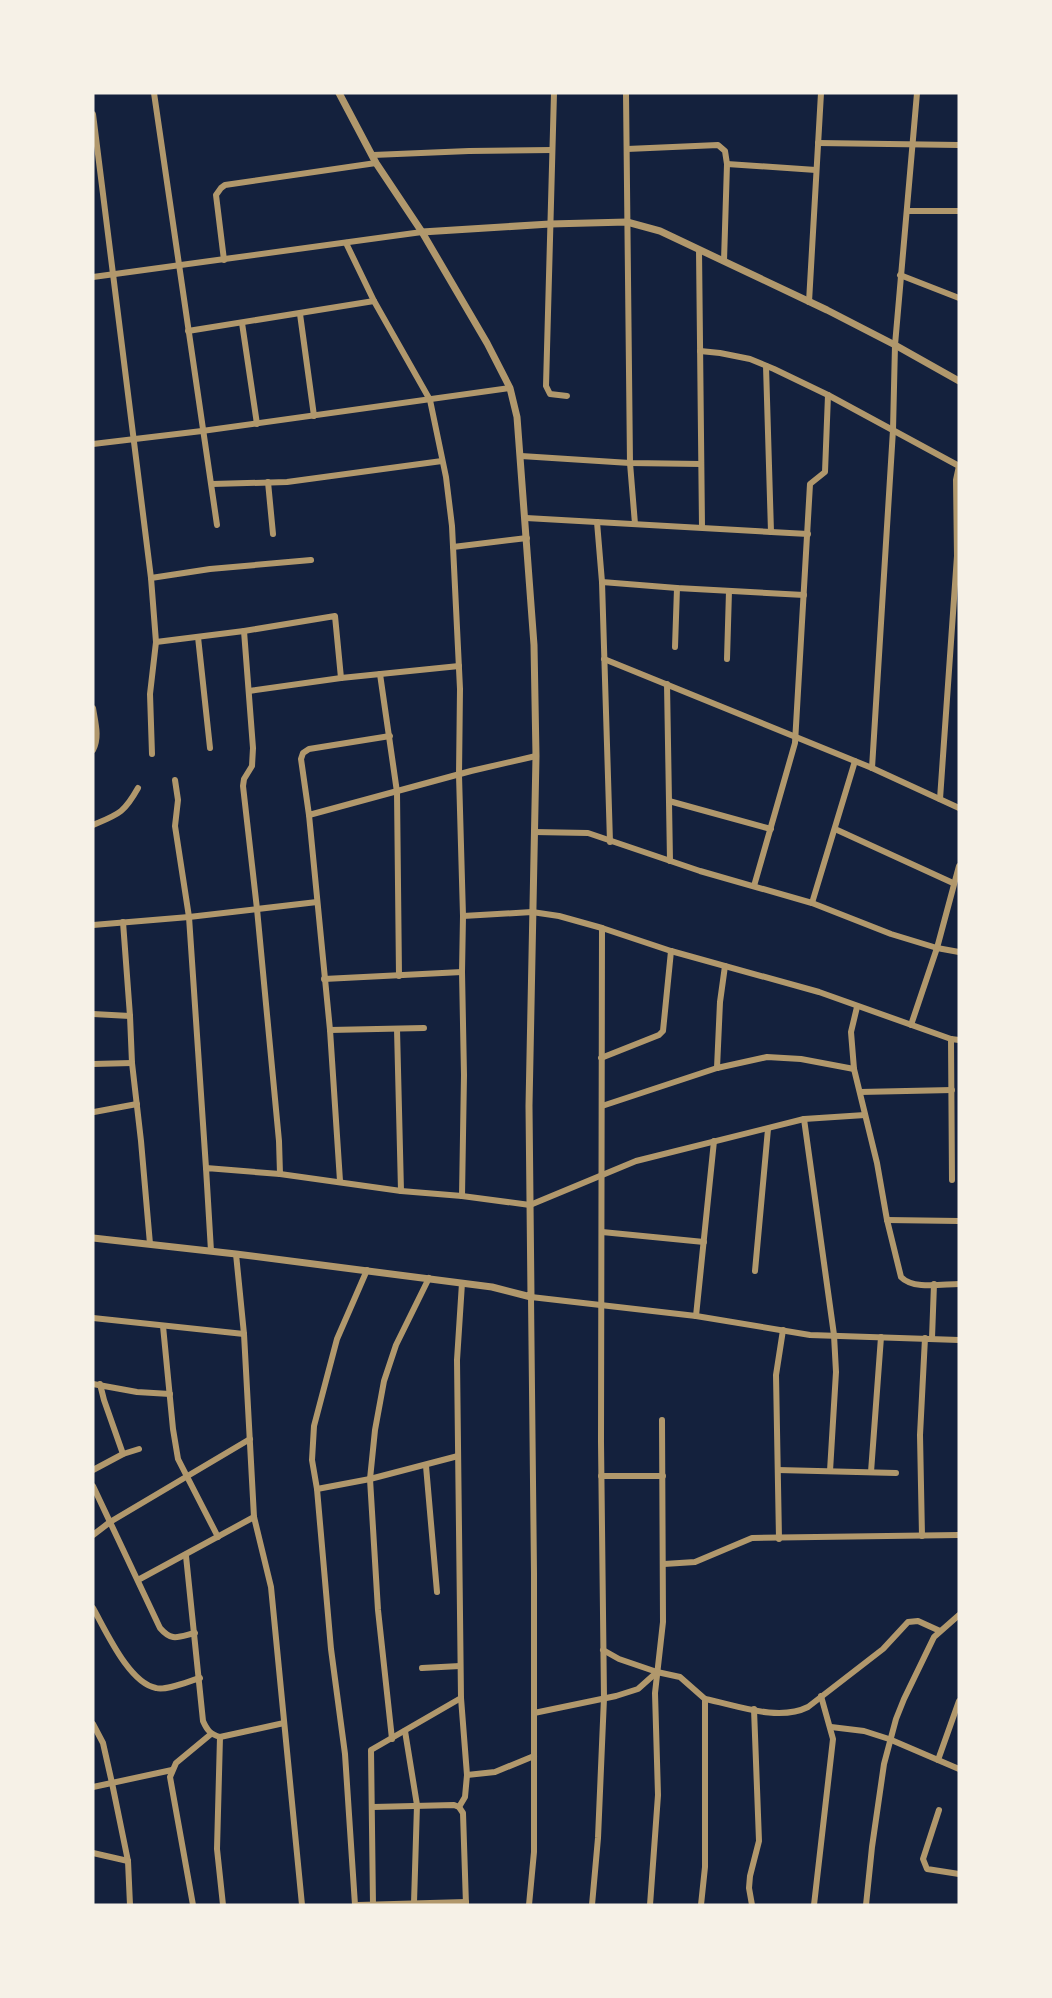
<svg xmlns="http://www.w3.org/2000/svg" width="1052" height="1998" font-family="Figtree,sans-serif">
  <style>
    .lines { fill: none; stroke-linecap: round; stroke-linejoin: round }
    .minor { stroke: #b1986c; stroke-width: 6 }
    .tertiary { stroke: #b1986c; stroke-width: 7 }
  </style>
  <rect width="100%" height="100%" fill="#14213d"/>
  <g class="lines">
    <g class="minor">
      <polyline points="154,93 217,525"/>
      <polyline points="554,93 546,386 550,394 567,396"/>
      <polyline points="626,93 630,463 635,524"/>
      <polyline points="93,114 151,578 156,642 150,694 152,754"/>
      <polyline points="818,143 959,145"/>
      <polyline points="627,149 718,145 725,151 727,164 724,261"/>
      <polyline points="373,155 469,151 552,150"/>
      <polyline points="727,164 816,170"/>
      <polyline points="907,211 959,211"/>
      <polyline points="346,243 374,301 430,400 446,477 452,526 460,689 459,775 463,916 462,972 464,1075 462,1196"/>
      <polyline points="699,250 702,527"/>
      <polyline points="224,260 216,195 221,188 225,185 376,163"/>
      <polyline points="900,275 959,298"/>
      <polyline points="93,277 422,232"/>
      <polyline points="809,302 821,93"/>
      <polyline points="300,314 314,416"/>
      <polyline points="242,323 257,424"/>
      <polyline points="188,331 374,301"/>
      <polyline points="700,351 720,353 750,359 774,369 828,395 959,466"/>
      <polyline points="766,366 771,532"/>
      <polyline points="93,444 202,431 510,388"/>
      <polyline points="521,456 630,463 701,464"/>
      <polyline points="268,482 273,534"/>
      <polyline points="212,484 287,482 442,461"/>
      <polyline points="526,518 808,534"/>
      <polyline points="597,522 602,582 610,842"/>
      <polyline points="453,547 527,538"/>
      <polyline points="151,578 210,569 311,560"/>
      <polyline points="602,582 677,588 804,595"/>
      <polyline points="244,631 253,748 252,766 244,779 243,786 257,909 279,1141 280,1174"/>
      <polyline points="198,637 210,748"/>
      <polyline points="156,642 244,631 335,616 341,678"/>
      <polyline points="675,647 677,588"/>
      <polyline points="604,659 872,768 959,808"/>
      <polyline points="727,659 729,591"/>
      <polyline points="380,674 397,792 399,976"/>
      <polyline points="667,684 670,861"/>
      <polyline points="249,691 341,678 459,666"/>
      <path d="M93,708C95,722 100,737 93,750"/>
      <polyline points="390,736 309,749 303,753 301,759 309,815 471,771 536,756"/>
      <polyline points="872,768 893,430 895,345 917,93"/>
      <polyline points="175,780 178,800 175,826 189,917 206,1168"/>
      <polyline points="940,799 957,556 956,480 959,466"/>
      <polyline points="669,801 771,829"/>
      <polyline points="309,815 330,1030 340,1181"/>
      <path d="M93,825C119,814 124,813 138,788"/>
      <polyline points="835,829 953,883"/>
      <polyline points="534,832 588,833 700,871 812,903 891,934 937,948 959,952"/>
      <polyline points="754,886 795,743 810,484 825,472 828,395"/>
      <polyline points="812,903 855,761"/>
      <polyline points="463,916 532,912 559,916 602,928 671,951 819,992 951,1039 959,1040"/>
      <polyline points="123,922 130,1016 132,1063 141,1141 150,1244"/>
      <polyline points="93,925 189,917 317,902"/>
      <polyline points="324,979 462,972"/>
      <path d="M857,1007L851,1032L854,1069L877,1163L887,1220L901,1277C913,1290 943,1284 959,1284"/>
      <polyline points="93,1014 130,1016"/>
      <polyline points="911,1025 937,948 959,866"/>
      <polyline points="397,1029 401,1191"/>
      <polyline points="330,1030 424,1028"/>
      <polyline points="951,1039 952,1180"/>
      <polyline points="601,1058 659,1035 663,1031 671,951"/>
      <polyline points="93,1064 132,1063"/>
      <polyline points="717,1068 720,1002 725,966"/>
      <polyline points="860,1092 952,1090"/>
      <polyline points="602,1106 717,1068 767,1057 801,1059 854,1069"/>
      <polyline points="94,1112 137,1104"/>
      <polyline points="804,1119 834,1335 836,1372 830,1471"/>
      <polyline points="887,1220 959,1221"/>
      <polyline points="602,1232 704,1242"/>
      <polyline points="211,1251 206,1168 280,1174 401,1191 462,1196 530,1205 636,1161 804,1119 865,1115"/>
      <polyline points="236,1254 244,1334 254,1517 271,1587 302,1905"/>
      <polyline points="755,1271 768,1129"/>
      <polyline points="696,1316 714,1141"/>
      <polyline points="93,1318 244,1334"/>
      <polyline points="163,1326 173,1429 178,1459 218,1537"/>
      <polyline points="932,1338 934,1284"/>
      <polyline points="93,1384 137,1392 170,1394"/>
      <polyline points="100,1384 104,1400 123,1454"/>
      <polyline points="426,1466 437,1592"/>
      <polyline points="93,1470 123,1454 139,1449"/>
      <polyline points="778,1470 896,1473"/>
      <polyline points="871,1472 881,1337"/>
      <polyline points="601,1476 663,1476"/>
      <path d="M93,1486L160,1628C172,1642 178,1637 195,1633"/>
      <polyline points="317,1489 370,1479 458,1456"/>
      <polyline points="93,1535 110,1522 250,1439"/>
      <polyline points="922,1536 920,1435 925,1338"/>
      <polyline points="779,1539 776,1375 783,1330"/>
      <path d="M186,1556L203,1721C207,1730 210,1734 220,1737L284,1723"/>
      <polyline points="664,1564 695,1562 752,1538 959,1535"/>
      <polyline points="138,1580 254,1517"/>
      <path d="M93,1608C106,1631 129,1683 156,1688C166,1691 189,1681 200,1678"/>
      <polyline points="603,1650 619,1659 657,1672 680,1677 705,1699 705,1867 701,1905"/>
      <polyline points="422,1668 460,1666"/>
      <path d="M705,1699C736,1705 778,1722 808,1707L883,1649L908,1622L918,1621L940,1631"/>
      <polyline points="534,1713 616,1696 638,1689 657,1672"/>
      <polyline points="93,1724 103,1743 112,1783 128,1861 130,1905"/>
      <polyline points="831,1727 864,1731 889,1739 959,1769"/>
      <polyline points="405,1731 417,1805 414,1903"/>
      <polyline points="220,1737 217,1849 223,1905"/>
      <polyline points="392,1739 378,1610 370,1479 375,1430 384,1381 396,1345 429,1278"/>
      <polyline points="938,1760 959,1701"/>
      <polyline points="467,1775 495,1772 534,1756"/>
      <polyline points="93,1787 172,1770"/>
      <polyline points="373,1807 454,1805 459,1807 463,1813 466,1905"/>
      <polyline points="459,1807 465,1797 467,1775 461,1698"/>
      <polyline points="939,1810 923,1859 927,1869 959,1874"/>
      <polyline points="93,1853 128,1861"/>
      <polyline points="193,1905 170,1777 176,1763 211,1734"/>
      <polyline points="355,1905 345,1754 331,1649 317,1489 312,1460 314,1426 337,1339 367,1270"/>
      <polyline points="358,1905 466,1902"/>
      <polyline points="373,1905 371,1750 461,1698 457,1360 462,1283"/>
      <polyline points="529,1905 534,1852 534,1573 531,1297 696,1316 810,1335 959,1340"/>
      <polyline points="592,1905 598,1838 604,1698 601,1442 602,928"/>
      <polyline points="650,1905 658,1795 655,1693 663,1622 662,1420"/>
      <polyline points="752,1905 749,1888 750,1876 759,1841 754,1709"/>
      <polyline points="814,1905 833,1739 821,1696"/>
      <polyline points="866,1905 872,1847 884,1764 896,1719 904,1699 934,1637 959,1615"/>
    </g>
    <g class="tertiary">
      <polyline points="422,232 550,224 627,222 660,231 827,310 895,345 959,381"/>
      <polyline points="93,1238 236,1254 492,1287 531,1297 529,1106 536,756 534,645 517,417 510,388 487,343 422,232 376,163 339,93"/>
    </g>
  </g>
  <rect width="1052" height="1998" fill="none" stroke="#f6f1e7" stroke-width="189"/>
</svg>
